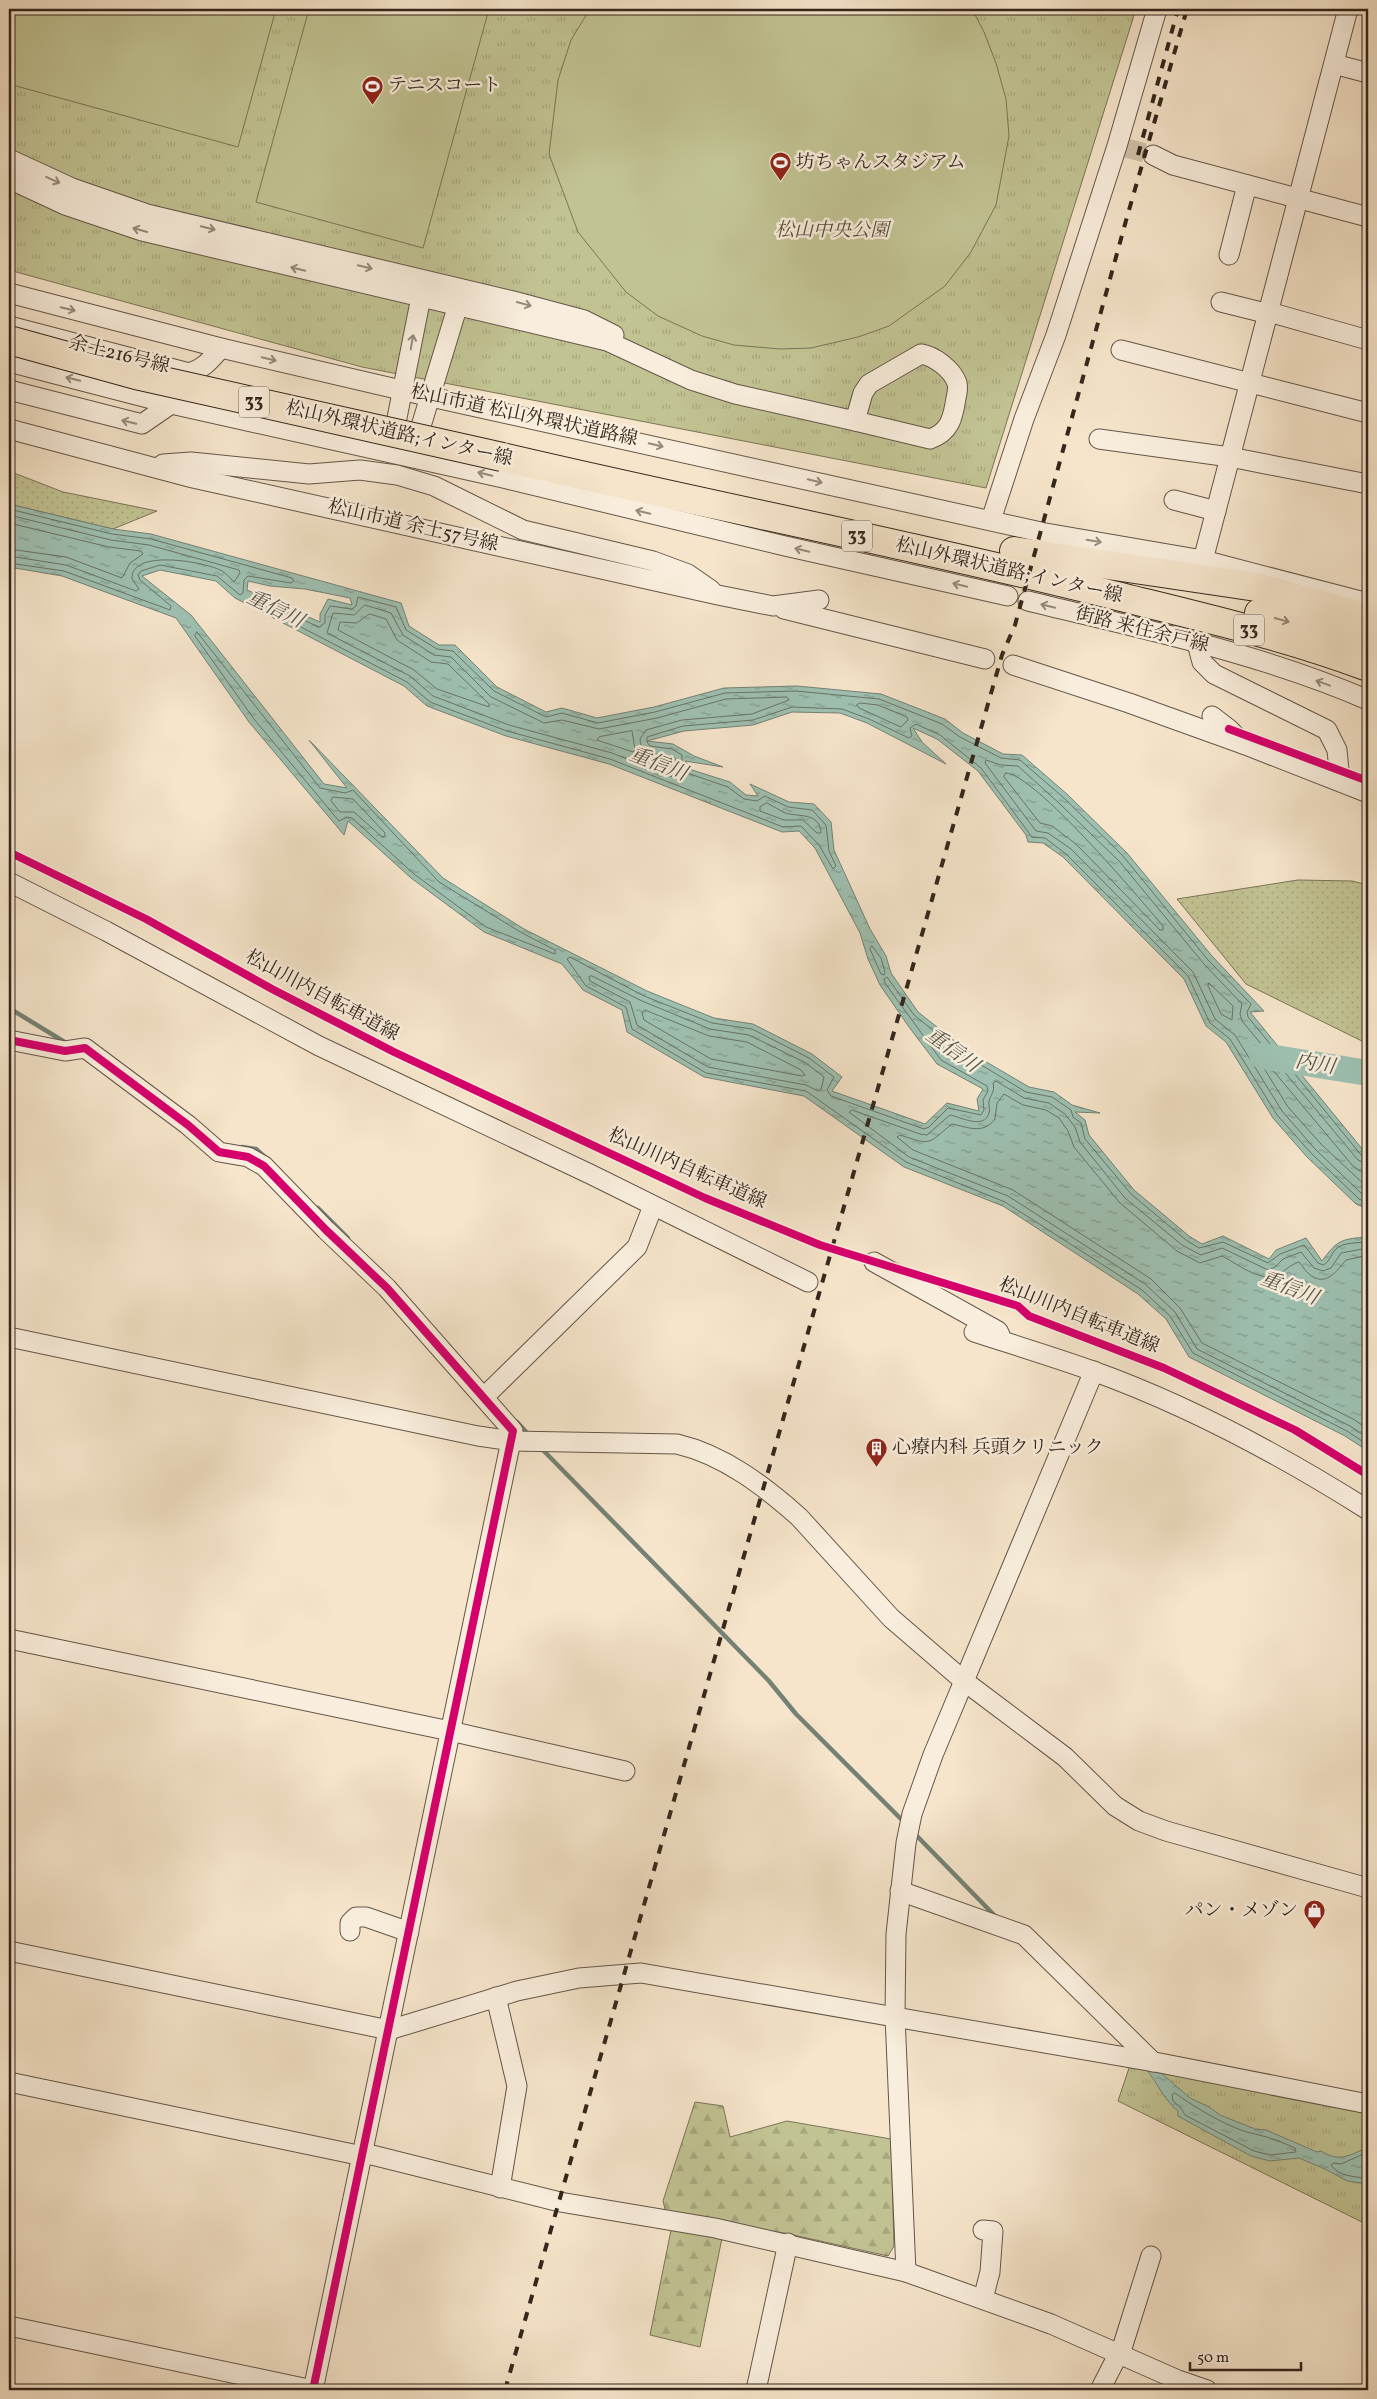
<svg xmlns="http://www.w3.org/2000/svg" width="1377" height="2399" font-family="Vollkorn,'Noto Serif JP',serif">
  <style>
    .grass { fill: url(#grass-dots); stroke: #7b7458 }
    .forest { fill: url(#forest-firs); stroke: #7b7458 }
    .park { fill: url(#park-tufts); stroke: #7b7458 }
    .pitch { fill: #c2c393; stroke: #7b7458 }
    .water { fill: url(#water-ripples); stroke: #748275; fill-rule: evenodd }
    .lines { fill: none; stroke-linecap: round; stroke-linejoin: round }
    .shore { stroke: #697366; stroke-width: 1 }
    .stream { stroke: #748275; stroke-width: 4.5 }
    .river { stroke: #9ec0b1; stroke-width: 26 }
    .minor-tunnel { stroke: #cfbfa8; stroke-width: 19; stroke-dasharray: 19 9; stroke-linecap: butt }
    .minor-casing { stroke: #645648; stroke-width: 21 }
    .highway-casing { stroke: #34261c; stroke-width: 30 }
    .minor { stroke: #f9eedd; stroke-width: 19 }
    .highway { stroke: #f6e5cb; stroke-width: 28 }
    .rail { stroke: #34261c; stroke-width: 4; stroke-dasharray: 9 9; stroke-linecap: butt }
    .highway-bridge-casing { stroke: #34261c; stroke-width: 30; stroke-linecap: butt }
    .highway-bridge { stroke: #f6e5cb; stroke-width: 28 }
    .cycleway-casing { stroke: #f9eedd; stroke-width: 11 }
    .cycleway { stroke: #d6006c; stroke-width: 8 }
    .oneway { stroke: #968a7c }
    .oneway2 { stroke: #958674 }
    .labels { text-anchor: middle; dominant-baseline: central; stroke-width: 5; stroke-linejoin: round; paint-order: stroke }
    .shield { fill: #f9eedd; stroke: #6f6256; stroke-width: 1 }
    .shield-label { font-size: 18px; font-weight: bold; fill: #34261c }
    .poi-label { font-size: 19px; fill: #34261c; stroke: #f9eedd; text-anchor: start }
    .park-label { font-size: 19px; font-style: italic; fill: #584d3a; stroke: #f9eedd }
    .street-label { font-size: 19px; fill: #34261c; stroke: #f9eedd }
    .water-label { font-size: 20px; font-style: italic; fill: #545449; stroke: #f9eedd }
  </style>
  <defs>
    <pattern id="grass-dots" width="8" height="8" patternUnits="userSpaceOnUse" patternTransform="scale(1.25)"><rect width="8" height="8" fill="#c2c393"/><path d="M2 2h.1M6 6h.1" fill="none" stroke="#a7a77e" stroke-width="1.8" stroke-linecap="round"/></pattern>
    <pattern id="forest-firs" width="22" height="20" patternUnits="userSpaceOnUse" patternTransform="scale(1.25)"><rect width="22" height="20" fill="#c2c393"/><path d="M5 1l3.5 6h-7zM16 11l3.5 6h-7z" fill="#a7a77e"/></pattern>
    <pattern id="park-tufts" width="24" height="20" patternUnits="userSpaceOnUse" patternTransform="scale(1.25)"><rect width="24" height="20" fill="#c2c393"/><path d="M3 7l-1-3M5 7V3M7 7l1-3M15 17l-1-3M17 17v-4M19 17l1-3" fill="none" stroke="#a7a77e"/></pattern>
    <pattern id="water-ripples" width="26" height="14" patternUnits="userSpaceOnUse" patternTransform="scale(1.25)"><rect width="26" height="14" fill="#9ec0b1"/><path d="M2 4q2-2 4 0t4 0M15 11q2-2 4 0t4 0" fill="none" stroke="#829c8f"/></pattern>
  </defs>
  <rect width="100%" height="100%" fill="#f6e5cb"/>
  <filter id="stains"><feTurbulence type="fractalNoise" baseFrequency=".004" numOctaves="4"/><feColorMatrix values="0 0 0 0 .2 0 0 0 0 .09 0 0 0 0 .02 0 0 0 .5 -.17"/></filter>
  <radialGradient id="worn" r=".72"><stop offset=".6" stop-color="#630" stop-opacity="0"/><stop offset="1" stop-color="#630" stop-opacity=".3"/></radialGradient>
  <g class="grass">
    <polygon points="9,471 63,492 157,511 113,529 9,504"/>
    <polygon points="1298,880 1352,881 1368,885 1368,1044 1246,984 1177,899"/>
  </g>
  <g class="forest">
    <polygon points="695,2102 723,2106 730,2137 787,2121 891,2139 894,2246 888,2256 784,2233 672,2215 665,2209 663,2201"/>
    <polygon points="671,2230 722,2238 700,2347 650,2335"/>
  </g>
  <g class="park">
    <polygon points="9,9 1136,9 986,488 362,367 9,270"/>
    <polygon points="1131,2062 1368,2110 1368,2225 1118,2101"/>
  </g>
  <g class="pitch">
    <polygon points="9,9 276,9 238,147 9,84"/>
    <polygon points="309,9 489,9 423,248 256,202"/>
    <polygon points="590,9 972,9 984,32 996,63 1006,99 1009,136 996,205 971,252 945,286 889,326 858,337 811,348 780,349 734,345 702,336 658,316 626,292 578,232 549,154 558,80 571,40"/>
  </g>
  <g class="water">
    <path d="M9,504L113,529L151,534L401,603L409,626L439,645H455L497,687L546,712L562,708L597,718L654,707L724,688L797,686L881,694L945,719L963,733L1003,754L1022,755L1068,795L1127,853L1212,956L1264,1011L1250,1012L1368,1156V1209L1356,1204L1307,1157L1273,1118L1226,1042L1206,1026L1184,979L1063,857L1043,843L1028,842L1026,835L978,771L937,739L913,728L922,742L946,764L867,723L840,713L792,712L753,725L684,731L647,741L673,744L694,756L723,767L685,761L692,770L730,782L746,795L758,796L750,784L789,802L814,804L831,822L834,850L870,929L886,956L891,973L918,1012L966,1050L1029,1087L1054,1092L1072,1105L1100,1113L1075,1112L1085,1120L1089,1135L1134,1190L1189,1236L1202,1244L1223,1236L1269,1259L1276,1250L1306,1238L1322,1261C1338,1239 1342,1239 1368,1237V1451L1345,1436L1189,1357L1166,1319L1138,1294L1003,1206L904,1167L804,1096L704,1077L627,1032L622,1010L583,990L562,964L484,932L411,878L348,821L344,835L249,722L176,618L62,576L9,567ZM160,570L216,581L235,598L404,686L427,706L506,736L609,764L782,832L799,831L815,848L860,933L868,959L880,985L909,1027L937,1064L983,1089L977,1099L979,1111L947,1103L925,1124L832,1091L842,1077L812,1054L753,1024L714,1018L647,991L524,929L443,878L309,740L347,788L324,784L191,615L142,576ZM248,581L270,586L305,589L350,598L352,605L328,599L320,614V622L247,590Z"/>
    <path d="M1147,2070L1161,2073L1190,2098L1209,2107L1220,2115L1255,2129L1266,2130L1317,2152L1321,2151C1339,2163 1351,2155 1368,2147V2184L1347,2181L1327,2170L1299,2158L1270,2161L1251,2156L1178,2116V2111C1165,2101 1157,2083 1147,2070Z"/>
  </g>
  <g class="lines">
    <g class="shore">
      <polyline points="9,509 112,534 151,539 292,578 294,581 291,583 248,576 244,580 243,593 240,595 217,576 160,565 141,571 138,575 140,580 171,606 170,610 64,571 9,563"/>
      <path d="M9,515L111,540L149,545L239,570L240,573L234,582C230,578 227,574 222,571C207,562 130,548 132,579L139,589L136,591L66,565L9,556"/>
      <polyline points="9,523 109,547 141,551 143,554 130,563 122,578 66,557 9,549"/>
      <path d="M365,605L391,613L403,635L434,655L451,657L491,697L544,723L562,720L599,729L657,718L726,699L787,697L789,700L752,714L682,720L646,730L640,739C641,759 662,751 675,758L676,767L683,777L680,780L612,753L509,725L433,696L410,676L327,633L333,613L354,615Z"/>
      <polygon points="370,614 386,619 397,640 431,662 448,664 489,704 489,707 437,689 414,670 338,630 340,622 356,623"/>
      <polygon points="197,632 320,788 345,793 353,790 439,882 522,933 555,950 555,954 486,927 414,874 352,818 347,817 339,821 254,719 195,636"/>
      <polygon points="860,703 878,705 907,717 908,720 901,727 859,708 857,705"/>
      <polygon points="632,731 635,750 633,752 597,740 599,737"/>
      <path d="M1006,773C1035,774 1140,899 1163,926V930H1160L1076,844L1052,826L1040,823L1004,777Z"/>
      <polygon points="333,797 353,799 385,833 385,836 382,837 354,812 340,812 331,801"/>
      <path d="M767,803C773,806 779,810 785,813C798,817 820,812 821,833H817L803,820H784L760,811V807Z"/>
      <polygon points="872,946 881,958 885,972 884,975 881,974 870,949"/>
      <polygon points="592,976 642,1001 710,1029 749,1035 806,1063 824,1077 821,1090 818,1091 806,1085 708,1067 637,1025 630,1002 590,981 589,977"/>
      <polygon points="1209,983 1233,1006 1232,1020 1221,1014 1208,986"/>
      <polygon points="645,1010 709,1036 747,1042 801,1070 805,1075 802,1076 711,1059 644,1020 642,1013"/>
      <polyline points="1368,1158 1362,1156 1248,1017 1247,1012 1251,1004 1208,960 1123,856 1065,799 1020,760 1001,758 960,737 942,724 879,699 796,691 725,693 655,712 598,723 562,713 546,717 494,691 453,651 437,649 406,630 396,607 358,597 356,606 352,609 330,606 325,615 325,623 319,627 272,606 269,607 270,611 407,682 430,702 507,731 610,759 783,827 801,826 819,845 833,869 836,866 829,851 826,825 812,810 788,807 765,796 757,801 744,799 728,787 690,774 682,765 682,755 672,749 650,746 647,742 647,737 683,726 753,720 792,707 842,709 869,719 909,738 912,736 910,728 916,724 940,735 981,768 1032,837 1045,838 1066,854 1188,976 1210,1023 1230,1039 1277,1115 1311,1153 1359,1199 1368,1203"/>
      <polyline points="1368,1164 1358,1160 1242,1021 1240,1014 1242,1004 1204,964 1119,861 1060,804 1018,766 1001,765 986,760 985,763 1036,831 1048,833 1071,849 1193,972 1215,1019 1235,1035 1282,1111 1315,1149 1362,1194 1368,1197"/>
      <polyline points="1368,1172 1360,1171 1352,1165 1266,1062 1263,1062 1262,1065 1288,1107 1321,1144 1368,1188"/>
      <path d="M1368,1242C1358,1243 1343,1242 1336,1249C1330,1255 1330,1262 1323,1265L1318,1263L1304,1245L1280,1254L1268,1263L1223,1242L1199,1248L1186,1240L1131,1194L1085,1139L1081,1123L1073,1117L1071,1110L1052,1097L1026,1092L963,1054L914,1015L887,977L884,979L885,983L941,1060L987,1086L988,1091L983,1100L984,1110L981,1115L948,1108L929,1127L924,1129L831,1096L827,1090L834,1077L809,1058L752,1029L712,1023L644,996L570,957L567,959L586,986L626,1007L632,1029L706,1073L806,1091L906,1162L1005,1202L1142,1290L1170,1316L1193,1353L1347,1431L1368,1445"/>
      <path d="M1368,1248L1341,1253L1331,1268L1323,1271L1314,1268L1301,1252L1283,1259L1275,1267L1268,1270L1222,1248L1201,1255L1182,1245L1125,1198L1080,1142L1075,1127L1065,1114L1049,1103L1024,1098L996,1081L993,1083C995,1092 991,1094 989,1101C988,1105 991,1109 989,1113C984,1130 961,1117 950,1115L927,1135L920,1134L852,1110L849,1112L909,1157L1008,1196L1145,1284L1175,1312L1197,1349L1350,1426L1368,1438"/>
      <path d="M1368,1255L1346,1260C1337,1271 1325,1288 1309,1274C1305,1271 1302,1265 1299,1262C1289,1265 1284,1272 1276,1276C1260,1282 1236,1263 1222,1256L1200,1263L1177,1251L1120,1203L1074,1147L1068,1131L1059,1118L1046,1110L1023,1105L1004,1094L997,1103L995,1119C983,1135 968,1127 952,1124C927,1144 933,1146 900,1135L897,1137L913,1150L1013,1190L1151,1279L1180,1308L1202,1343L1353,1419L1368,1429"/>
      <path d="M1175,2093C1194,2107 1232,2130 1255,2134C1269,2137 1282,2142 1295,2148L1296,2152L1270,2155L1254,2151L1185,2115L1181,2108L1173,2101L1172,2095Z"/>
      <path d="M1368,2152L1341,2164L1333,2163L1331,2165C1339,2177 1355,2176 1368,2179"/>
    </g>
    <g class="stream">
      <polyline points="9,1008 68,1044"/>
      <polyline points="242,1147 256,1149 266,1158"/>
      <polyline points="318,1208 348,1238"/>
      <polyline points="517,1422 529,1435"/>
      <polyline points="541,1448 769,1681 796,1714 902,1820"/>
      <polyline points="915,1834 998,1919"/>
    </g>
    <polyline class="river" points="1262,1056 1368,1073"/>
    <polyline class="minor-tunnel" points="1126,148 1153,155"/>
    <defs>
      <g id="minor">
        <polyline points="1334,64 1368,73"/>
        <polyline points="1153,155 1173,165 1368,217"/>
        <polyline points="9,159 72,188 147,214 513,301 584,320 614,335"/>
        <polyline points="9,179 65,205 142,231 607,341 691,380 735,394 855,421"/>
        <polyline points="1229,255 1247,185"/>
        <polyline points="9,293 221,348 431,397 1041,532"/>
        <polyline points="1221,302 1269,314"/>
        <polyline points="1269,312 1368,340"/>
        <path d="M9,326L189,373C204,369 211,359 221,348"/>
        <polyline points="1121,350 1368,413"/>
        <path d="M921,354C934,356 952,369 957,383C958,387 957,394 956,398C953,418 950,432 930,439L855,421L863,393L869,384Z"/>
        <polyline points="9,362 171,404 503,478 785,546 1008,596"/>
        <polyline points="9,390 142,424 171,404"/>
        <polyline points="9,429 193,478 718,595 773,606 819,600"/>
        <polyline points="1099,439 1230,457 1368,484"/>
        <polyline points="392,443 421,297 431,289"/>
        <polyline points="414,449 458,305 453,294"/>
        <polyline points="163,464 191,462 309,474 360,470 397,475 434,486 523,530 653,561 688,574 711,590"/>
        <polyline points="1174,500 1216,511"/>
        <polyline points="991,520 1024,419 1056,335 1117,146 1157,9"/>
        <polyline points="1046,533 1203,560 1368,603"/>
        <polyline points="1203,560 1348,9"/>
        <path d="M1028,601C1142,629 1260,653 1368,700"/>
        <polyline points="784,609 985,659"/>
        <polyline points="1197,643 1202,662 1214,674 1327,730 1337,750 1339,770 1336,780"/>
        <polyline points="1013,665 1129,703 1243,744"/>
        <polyline points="1212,716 1229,729 1243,744 1368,793"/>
        <polyline points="9,882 106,931 319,1046 590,1174 808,1282"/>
        <polyline points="9,1040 65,1051 85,1048 188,1125 219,1152 248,1157 264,1166 326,1230 387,1288 513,1431 313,2390"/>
        <polyline points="874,1262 998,1331 1000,1335"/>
        <path d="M974,1332C1014,1345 1054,1357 1093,1371C1190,1406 1281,1455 1368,1510"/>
        <path d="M9,1337L478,1436L512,1441L677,1444C724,1455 764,1486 799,1517L891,1618L964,1681L1065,1757L1115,1806L1139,1821L1166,1831L1368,1888"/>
        <polyline points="484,1397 637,1247 653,1206"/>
        <polyline points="9,1639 450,1731 625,1771"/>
        <polyline points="900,1891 1024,1935 1153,2062"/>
        <polyline points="350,1931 350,1923 356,1917 366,1917 409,1932"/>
        <polyline points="9,1951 389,2030 517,1991 579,1978 641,1973 1160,2063 1368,2104"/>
        <polyline points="496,1997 517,2086 500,2188"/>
        <polyline points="9,2082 353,2154 372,2155 560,2202 715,2228 906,2272 1051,2324 1178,2380 1207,2390"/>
        <polyline points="906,2272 895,2016 896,1934 906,1843 912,1814 933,1755 1094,1371"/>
        <polyline points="983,2299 990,2272 993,2231 983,2230"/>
        <polyline points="9,2326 313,2390"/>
        <polyline points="756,2390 788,2243"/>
        <polyline points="1100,2390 1123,2345 1151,2256"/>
      </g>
      <g id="highway">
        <path d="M502,457C702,504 905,543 1105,593C1193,615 1283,635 1368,667"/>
        <polyline points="1014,551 1256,587 1368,618"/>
        <polyline points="1259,613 1335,634 1368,648"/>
      </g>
    </defs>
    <use href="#minor" class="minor-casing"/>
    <use href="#highway" class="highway-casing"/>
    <use href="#minor" class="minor"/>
    <use href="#highway" class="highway"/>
    <g class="rail">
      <polyline points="1138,155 1178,9"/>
      <polyline points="505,2390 1002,655 1015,625 1127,217 1187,9"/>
    </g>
    <defs>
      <polyline id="highway-bridge" points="9,340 136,375 502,457"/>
    </defs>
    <use href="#highway-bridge" class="highway-bridge-casing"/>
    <use href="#highway-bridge" class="highway-bridge"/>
    <defs>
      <g id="cycleway">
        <polyline points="1229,729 1368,781"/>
        <polyline points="9,852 146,919 272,989 394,1052 705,1198 820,1245 1018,1306 1029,1316 1164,1368 1295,1430 1368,1475"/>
        <polyline points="9,1040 65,1051 85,1048 188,1125 219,1152 248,1157 264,1166 326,1230 387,1288 513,1431 313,2390"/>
      </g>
    </defs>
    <use href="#cycleway" class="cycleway-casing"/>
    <use href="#cycleway" class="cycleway"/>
  </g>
  <defs><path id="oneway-shaft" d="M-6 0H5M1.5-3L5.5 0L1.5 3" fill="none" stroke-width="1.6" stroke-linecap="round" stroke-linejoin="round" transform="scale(1.25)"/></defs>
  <g class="oneway">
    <use href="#oneway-shaft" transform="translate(53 180) rotate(24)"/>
    <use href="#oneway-shaft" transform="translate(208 228) rotate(14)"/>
    <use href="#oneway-shaft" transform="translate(140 230) rotate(-164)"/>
    <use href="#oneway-shaft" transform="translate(365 267) rotate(14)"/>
    <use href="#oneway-shaft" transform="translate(298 269) rotate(-167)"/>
    <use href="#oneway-shaft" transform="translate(524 304) rotate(15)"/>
    <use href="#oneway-shaft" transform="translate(68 309) rotate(14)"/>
    <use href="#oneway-shaft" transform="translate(412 342) rotate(-80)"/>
    <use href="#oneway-shaft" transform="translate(269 359) rotate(13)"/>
    <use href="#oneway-shaft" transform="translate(73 379) rotate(-166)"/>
    <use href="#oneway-shaft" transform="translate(129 422) rotate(-166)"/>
    <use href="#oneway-shaft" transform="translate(656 445) rotate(13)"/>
    <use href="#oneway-shaft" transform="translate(485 474) rotate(-167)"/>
    <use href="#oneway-shaft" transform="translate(815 481) rotate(13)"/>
    <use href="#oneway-shaft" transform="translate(643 512) rotate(-167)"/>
    <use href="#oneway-shaft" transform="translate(1094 541) rotate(10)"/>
    <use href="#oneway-shaft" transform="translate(802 550) rotate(-167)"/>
    <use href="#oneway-shaft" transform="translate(960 585) rotate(-167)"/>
    <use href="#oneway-shaft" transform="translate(1048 606) rotate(-166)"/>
    <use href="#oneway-shaft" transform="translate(1323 683) rotate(-160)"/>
  </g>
  <use class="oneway2" href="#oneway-shaft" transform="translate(1282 620) rotate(15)"/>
  <defs>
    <symbol id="stadium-pin" viewBox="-11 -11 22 30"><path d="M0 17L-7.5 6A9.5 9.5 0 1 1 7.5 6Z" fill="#8f2418" stroke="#f9eedd"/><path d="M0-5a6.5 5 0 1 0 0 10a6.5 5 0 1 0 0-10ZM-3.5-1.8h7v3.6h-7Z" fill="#fff"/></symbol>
    <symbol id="building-pin" viewBox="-11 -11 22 30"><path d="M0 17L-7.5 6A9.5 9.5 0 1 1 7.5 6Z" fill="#8f2418" stroke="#f9eedd"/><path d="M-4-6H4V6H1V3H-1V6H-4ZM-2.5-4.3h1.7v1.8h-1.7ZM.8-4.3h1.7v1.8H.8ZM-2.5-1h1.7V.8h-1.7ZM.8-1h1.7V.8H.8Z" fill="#fff"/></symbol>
    <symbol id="shop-pin" viewBox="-11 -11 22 30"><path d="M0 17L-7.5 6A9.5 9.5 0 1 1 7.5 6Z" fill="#8f2418" stroke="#f9eedd"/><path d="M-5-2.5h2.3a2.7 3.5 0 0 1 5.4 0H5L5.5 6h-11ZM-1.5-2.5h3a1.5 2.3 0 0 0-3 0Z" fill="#fff"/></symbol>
  </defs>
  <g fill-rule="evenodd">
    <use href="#stadium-pin" x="360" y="74" width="25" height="34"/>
    <use href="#stadium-pin" x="768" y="150" width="25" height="34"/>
    <use href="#building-pin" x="864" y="1436" width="25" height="34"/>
    <use href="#shop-pin" x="1302" y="1898" width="25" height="34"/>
  </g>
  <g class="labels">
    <g class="shield">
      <rect x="239" y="386.5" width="30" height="31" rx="4"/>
      <rect x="842" y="520.5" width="30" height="31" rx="4"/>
      <rect x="1234" y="614.5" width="30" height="31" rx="4"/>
    </g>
    <g class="shield-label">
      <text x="254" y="402">33</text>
      <text x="857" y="536">33</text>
      <text x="1249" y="630">33</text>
    </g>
    <g class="poi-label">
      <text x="388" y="86">テニスコート</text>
      <text x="796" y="163">坊ちゃんスタジアム</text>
      <text x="892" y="1448">心療内科 兵頭クリニック</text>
      <text x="1298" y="1911" text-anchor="end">パン・メゾン</text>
    </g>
    <g class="park-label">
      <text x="832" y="231">松山中央公園</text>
    </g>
    <g class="street-label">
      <text transform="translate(119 355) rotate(14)">余土216号線</text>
      <text transform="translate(524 416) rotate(12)">松山市道 松山外環状道路線</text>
      <text transform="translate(399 434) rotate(13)">松山外環状道路;インター線</text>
      <text transform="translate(413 526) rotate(13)">松山市道 余土57号線</text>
      <text transform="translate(1009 571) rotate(13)">松山外環状道路;インター線</text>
      <text transform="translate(1142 630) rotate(14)">街路 来住余戸線</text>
      <text transform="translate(322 996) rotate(28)">松山川内自転車道線</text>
      <text transform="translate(687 1169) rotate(24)">松山川内自転車道線</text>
      <text transform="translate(1079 1316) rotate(22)">松山川内自転車道線</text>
    </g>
    <g class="water-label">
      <text transform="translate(275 610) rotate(26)">重信川</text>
      <text transform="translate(658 765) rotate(21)">重信川</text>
      <text transform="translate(952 1051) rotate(36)">重信川</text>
      <text transform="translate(1315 1065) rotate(9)">内川</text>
      <text transform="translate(1289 1289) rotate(21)">重信川</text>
    </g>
  </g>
  <rect width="1377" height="2399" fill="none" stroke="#f6e5cb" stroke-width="30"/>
  <rect x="10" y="10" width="1357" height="2379" fill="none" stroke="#34261c" stroke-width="2.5"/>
  <rect x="15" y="15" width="1347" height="2369" fill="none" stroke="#34261c"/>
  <path d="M1190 2362v8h111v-8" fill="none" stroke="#34261c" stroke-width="2.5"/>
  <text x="1197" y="2362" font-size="15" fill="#34261c" stroke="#f9eedd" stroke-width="4" paint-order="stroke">50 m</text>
  <rect width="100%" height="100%" filter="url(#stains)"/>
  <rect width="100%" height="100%" fill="url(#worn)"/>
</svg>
